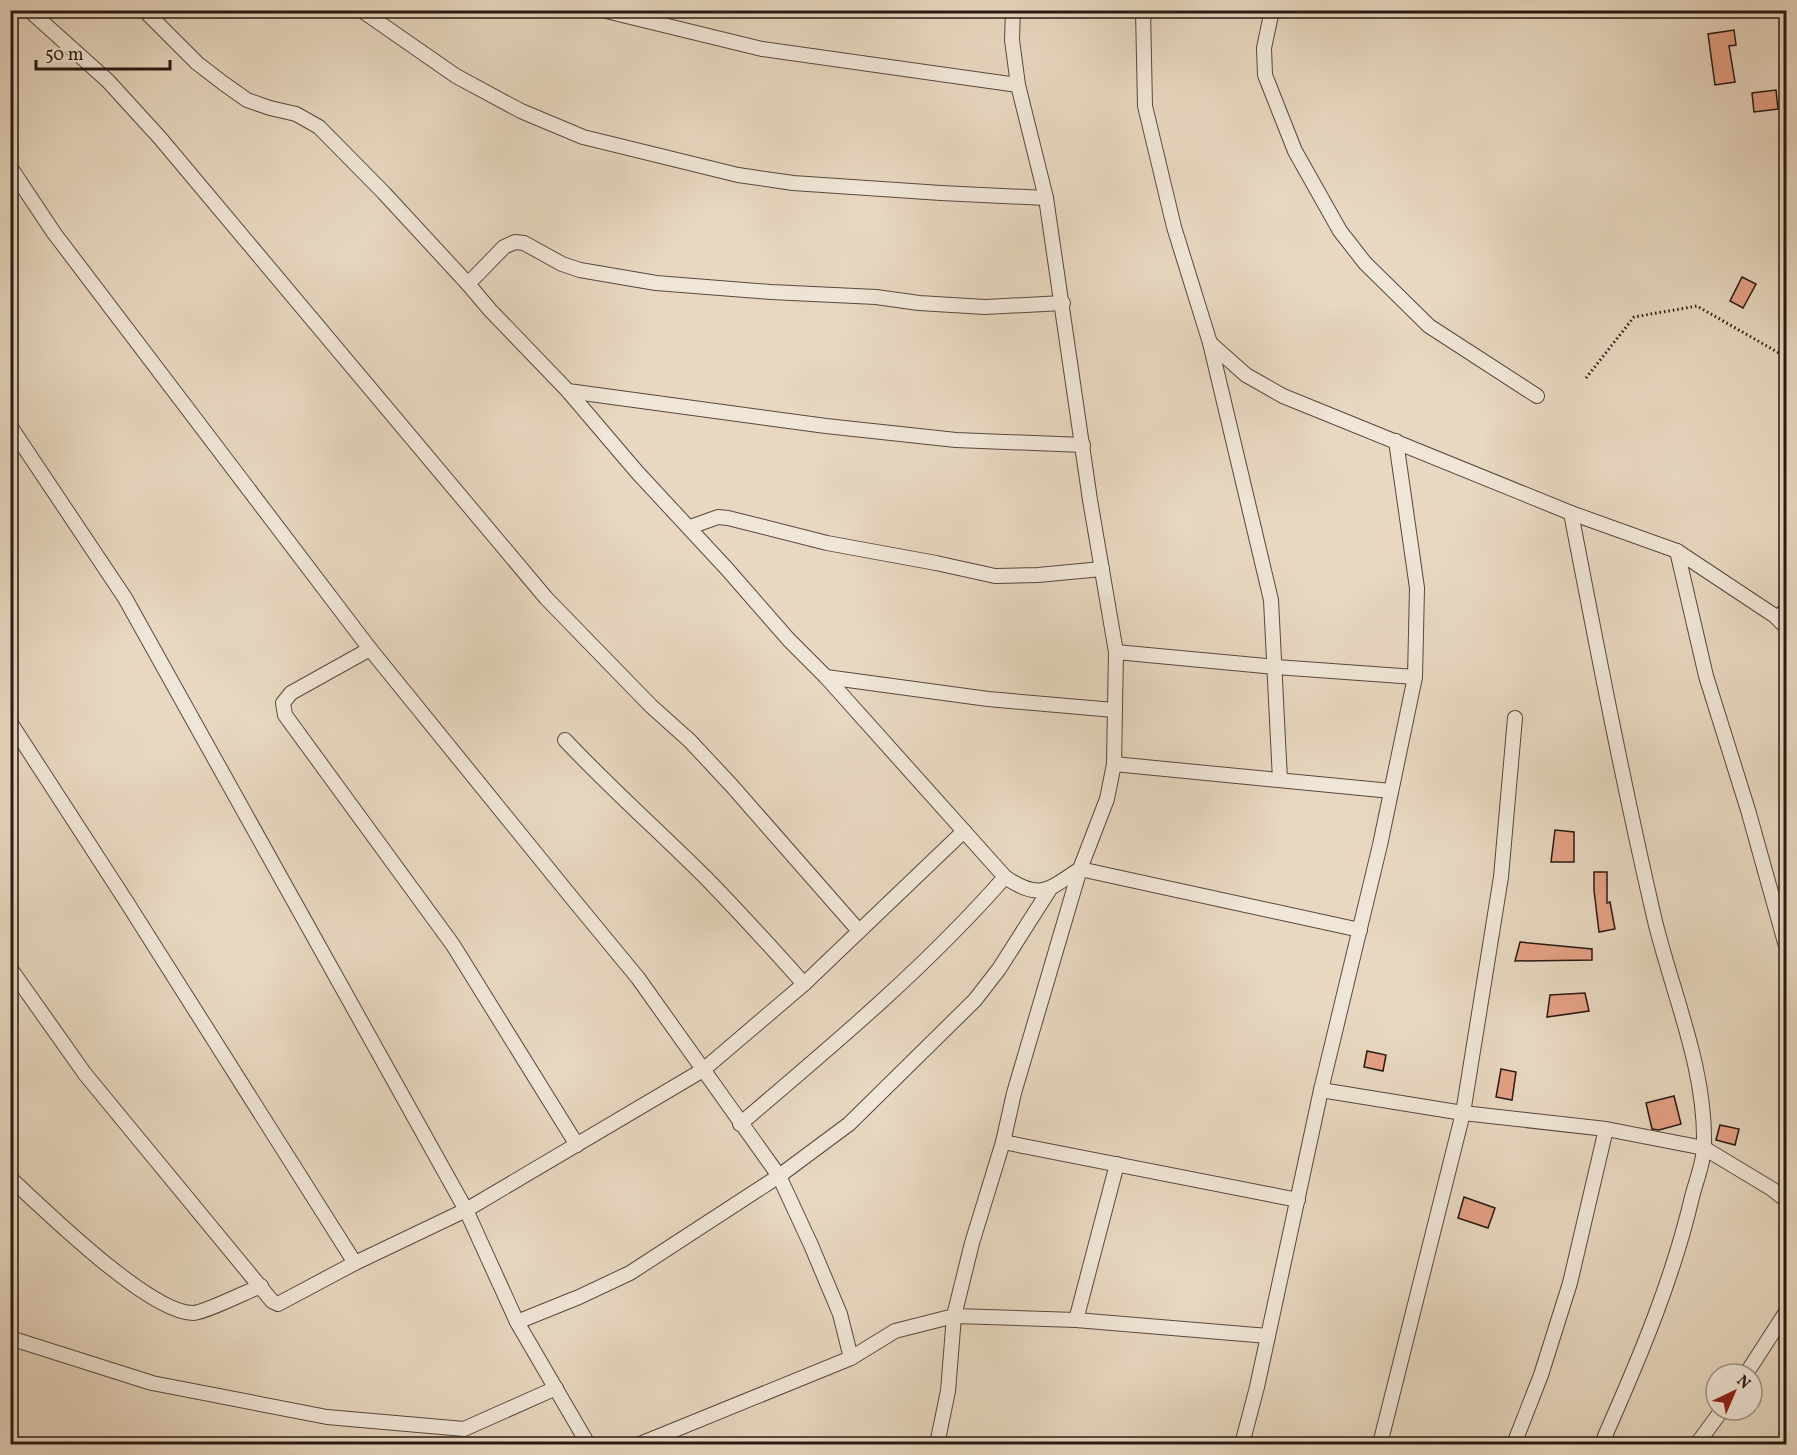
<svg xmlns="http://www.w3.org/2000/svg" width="1797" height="1455" font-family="Vollkorn,serif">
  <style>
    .building { fill: #e5a186; stroke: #281813; stroke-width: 1.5 }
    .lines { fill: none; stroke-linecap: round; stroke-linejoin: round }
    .service-casing { stroke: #58483e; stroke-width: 10 }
    .minor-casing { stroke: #58483e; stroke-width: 16 }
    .path { stroke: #281813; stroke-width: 3; stroke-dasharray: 1.5 3; stroke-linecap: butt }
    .service { stroke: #f0e6d7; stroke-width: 7 }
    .minor { stroke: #f0e6d7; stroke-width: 14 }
  </style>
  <rect width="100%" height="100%" fill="#e8d8c1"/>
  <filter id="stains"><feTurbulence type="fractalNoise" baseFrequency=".00333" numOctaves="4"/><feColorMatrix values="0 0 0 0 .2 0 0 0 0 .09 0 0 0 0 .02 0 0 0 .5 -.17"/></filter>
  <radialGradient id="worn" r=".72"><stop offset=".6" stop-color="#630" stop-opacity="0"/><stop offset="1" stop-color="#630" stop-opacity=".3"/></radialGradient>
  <g class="building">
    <polygon points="1734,30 1736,45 1729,46 1735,82 1715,85 1708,34"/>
    <polygon points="1776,90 1778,109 1754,112 1752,93"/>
    <polygon points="1742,277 1756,284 1743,308 1730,301"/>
    <polygon points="1555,830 1574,832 1574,862 1551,862"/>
    <polygon points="1594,872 1607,872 1607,903 1610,902 1615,929 1599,932 1594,890"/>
    <polygon points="1520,942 1592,949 1592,960 1515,961"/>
    <polygon points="1585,993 1589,1011 1547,1017 1550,995"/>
    <polygon points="1367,1051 1386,1055 1383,1071 1364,1067"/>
    <polygon points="1501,1069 1516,1072 1512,1100 1496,1097"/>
    <polygon points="1674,1096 1681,1124 1659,1130 1652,1129 1646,1103"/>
    <polygon points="1720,1125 1739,1129 1735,1145 1716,1140"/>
    <polygon points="1464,1197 1495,1208 1488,1228 1458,1218"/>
  </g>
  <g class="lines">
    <defs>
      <polyline id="service" points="1775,616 1786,605"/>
      <g id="minor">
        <polyline points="29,10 108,81 160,138 546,598 651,706 690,741 732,786 859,931"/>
        <path d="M144,10L197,63L223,83L247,100L270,108L296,114L319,127L384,193L468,284L490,310L568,391L637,472L727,569L789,640L826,677L1005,877C1040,901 1048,890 1080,869L1360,930"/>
        <polyline points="361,10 456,76 521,111 583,137 738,175 793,183 941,193 1046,198"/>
        <polyline points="602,10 762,49 1018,85"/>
        <polyline points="1143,10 1145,106 1174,227 1210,343 1271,600 1280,780"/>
        <polyline points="1272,10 1264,48 1265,75 1295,151 1340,231 1365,263 1429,326 1537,396"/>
        <polyline points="10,167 54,233 370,649 572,898 638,978 779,1176 811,1245 840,1314 851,1358"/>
        <polyline points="468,284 504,247 515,242 524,243 562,264 580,270 656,283 771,292 876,297 919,303 985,307 1063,303"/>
        <polyline points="1210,343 1246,375 1283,396 1571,513 1677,551 1775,616 1786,627"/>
        <polyline points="568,391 826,426 956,440 1083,445"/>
        <polyline points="10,426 125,598 466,1210 517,1322 588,1444"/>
        <path d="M1571,513C1597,648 1623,783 1654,917C1672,993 1706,1067 1704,1146C1704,1162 1696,1181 1692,1197C1673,1279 1639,1359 1605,1436"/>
        <polyline points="690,527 718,517 728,518 827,543 936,563 995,576 1038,575 1102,569"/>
        <polyline points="1677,551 1706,676 1748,810 1786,946"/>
        <polyline points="370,649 291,693 283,703 285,715 453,945 577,1145"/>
        <polyline points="1116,652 1276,667 1415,677"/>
        <polyline points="826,677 988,699 1114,710"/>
        <polyline points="10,722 126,901 355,1263"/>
        <path d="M565,740C610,788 660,832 707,879C740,913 772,948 804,984"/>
        <polyline points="1114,764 1391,791"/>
        <polyline points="10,968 85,1074 272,1301 278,1304 355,1263 466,1210 703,1070 804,984 964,831"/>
        <polyline points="1321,1090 1463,1113 1606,1129 1704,1148 1772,1189 1786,1200"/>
        <path d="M740,1124C833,1045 924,969 1005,877"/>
        <polyline points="1003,1142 1298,1200"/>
        <path d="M10,1178C45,1210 149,1313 193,1313C204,1313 248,1291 261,1286"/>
        <polyline points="1076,1320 1117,1164"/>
        <polyline points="517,1322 579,1297 630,1273 779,1176 849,1124 975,1000 999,969 1050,889"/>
        <polyline points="10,1338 152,1383 327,1417 464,1429 556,1388"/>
        <polyline points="1746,1374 1786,1312"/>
        <polyline points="640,1444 851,1358 895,1331 954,1316 1076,1320 1268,1336"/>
        <polyline points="937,1444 948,1391 954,1316 972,1243 1003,1142 1014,1093 1080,869 1107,799 1114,764 1116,652 1090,500 1046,198 1018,85 1012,40 1013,10"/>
        <polyline points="1242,1444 1257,1387 1321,1090 1380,845 1415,677 1417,588 1396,441"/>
        <polyline points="1380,1444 1463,1113 1501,877 1515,718"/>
        <polyline points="1514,1444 1541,1375 1570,1283 1606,1129"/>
        <polyline points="1697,1444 1722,1410"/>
      </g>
    </defs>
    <use href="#service" class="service-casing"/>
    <use href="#minor" class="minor-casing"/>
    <polyline class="path" points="1586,378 1634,317 1697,306 1786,357"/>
    <use href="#service" class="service"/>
    <use href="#minor" class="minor"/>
  </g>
  <rect width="1797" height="1455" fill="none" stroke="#e8d8c1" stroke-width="36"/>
  <rect x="12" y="12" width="1773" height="1431" fill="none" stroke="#281813" stroke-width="3"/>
  <rect x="18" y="18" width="1761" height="1419" fill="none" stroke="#281813" stroke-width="1.5"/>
  <g transform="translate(1734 1392) rotate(44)"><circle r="28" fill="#f0e6d7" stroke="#a09489" stroke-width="1.5"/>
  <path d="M0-4.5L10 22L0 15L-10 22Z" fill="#8f2418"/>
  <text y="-9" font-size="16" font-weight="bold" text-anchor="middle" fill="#281813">N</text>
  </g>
  <path d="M36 60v9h134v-9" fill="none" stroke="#281813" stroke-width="3"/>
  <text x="45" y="60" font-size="18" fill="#281813" stroke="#f0e6d7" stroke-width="4.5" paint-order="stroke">50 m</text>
  <rect width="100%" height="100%" filter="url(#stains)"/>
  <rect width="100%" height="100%" fill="url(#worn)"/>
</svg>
